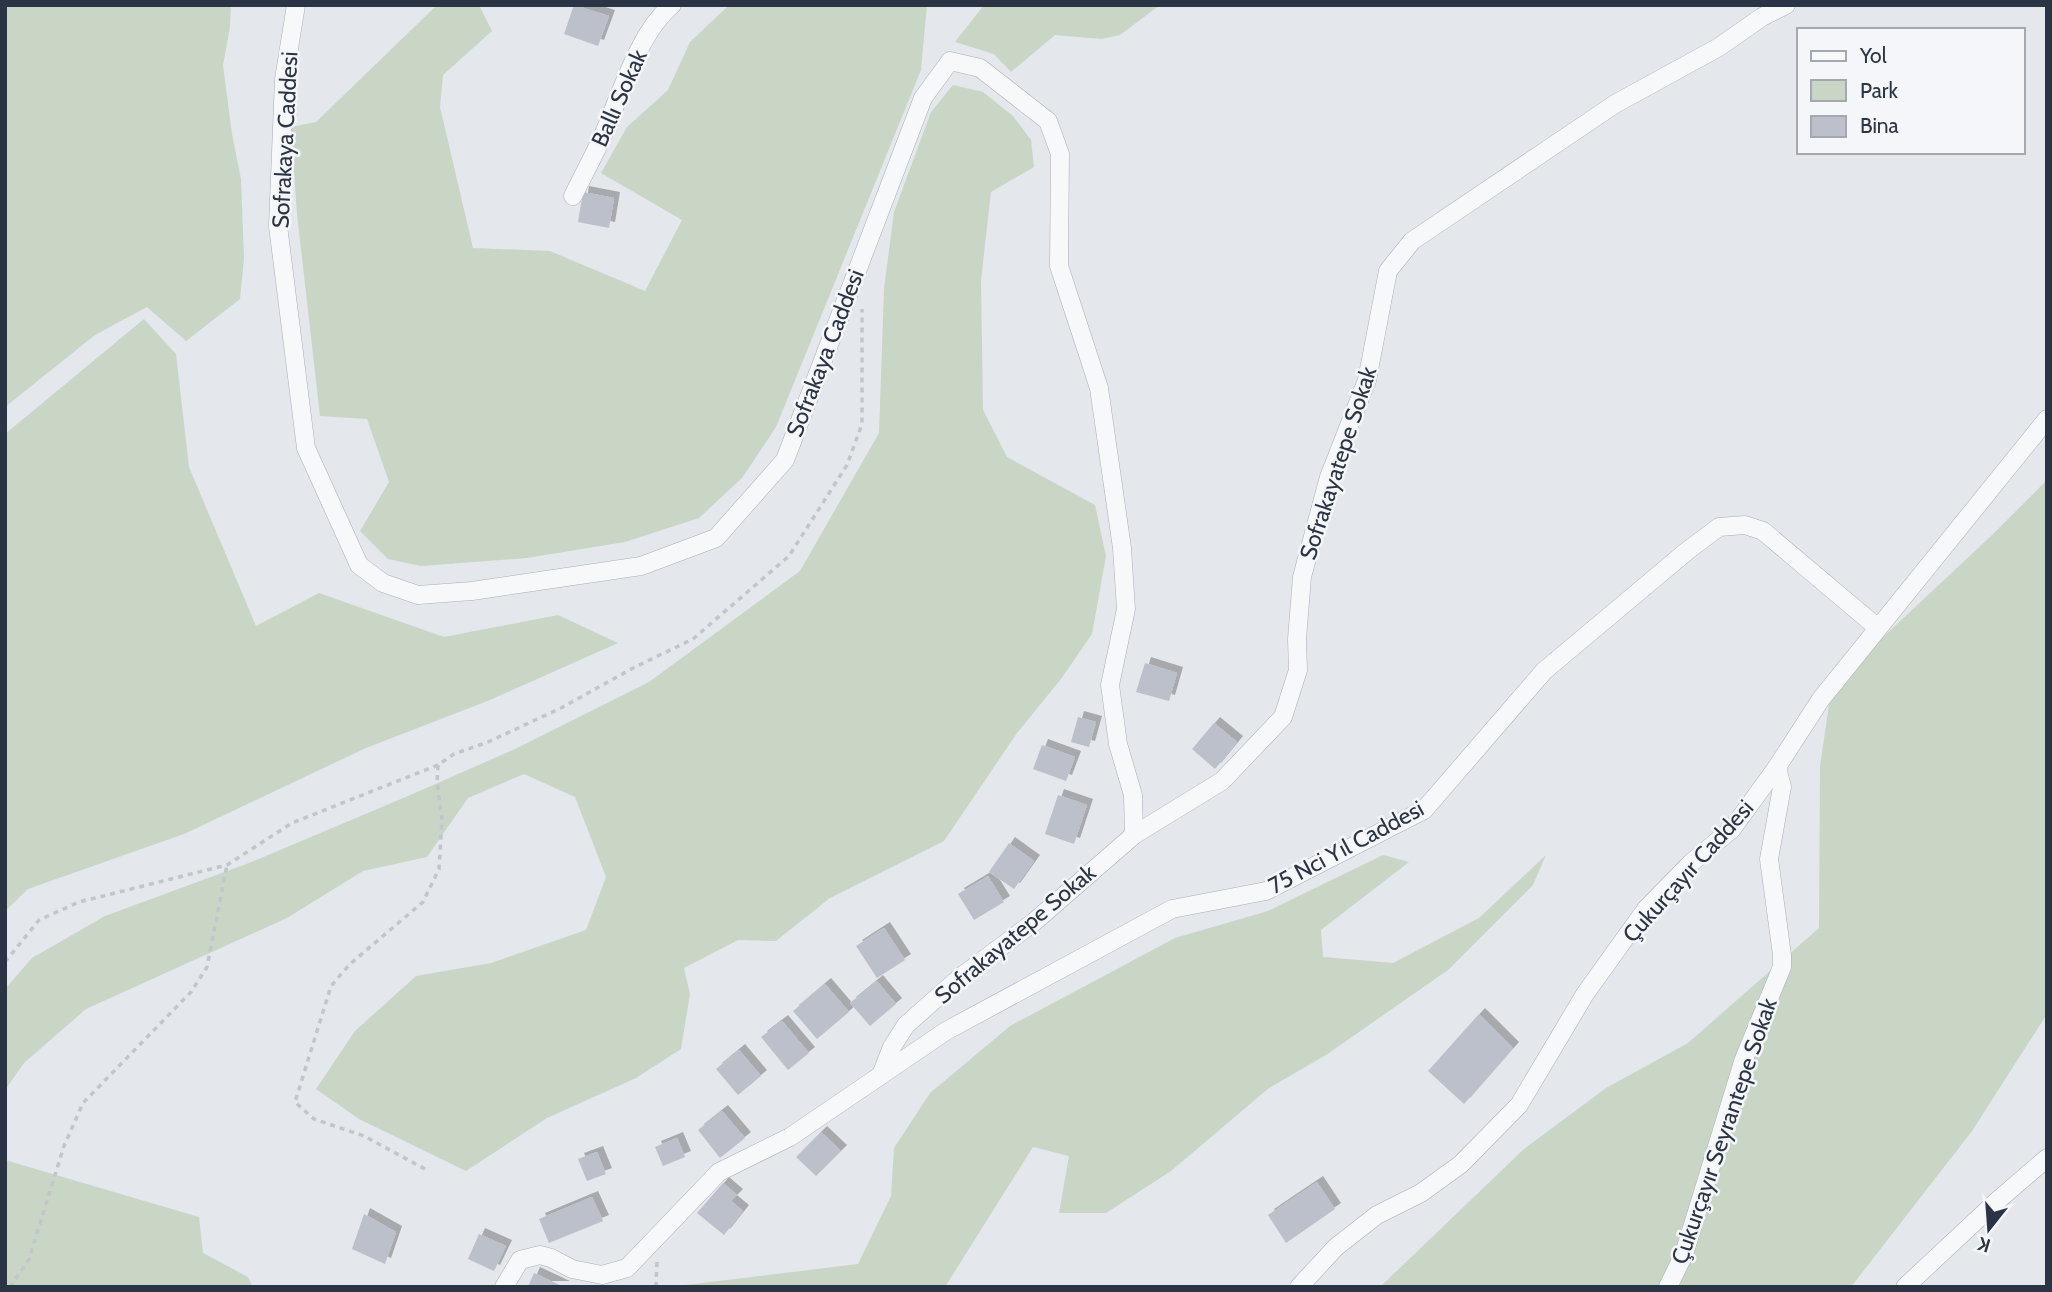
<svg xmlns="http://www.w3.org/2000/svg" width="2052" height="1292" font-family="Cabin,sans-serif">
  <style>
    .green { fill: #c9d6c5 }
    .building { fill: #bbc0ca; filter: url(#shadow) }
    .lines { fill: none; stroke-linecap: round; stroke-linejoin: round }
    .minor-casing { stroke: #a9aeb7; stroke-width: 19 }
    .path { stroke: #c2c5cb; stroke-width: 3.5; stroke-dasharray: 5 5; stroke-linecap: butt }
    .minor { stroke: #f7f8fa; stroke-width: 18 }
    .labels { text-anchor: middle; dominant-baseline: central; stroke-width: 5; stroke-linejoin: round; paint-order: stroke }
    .street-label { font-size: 23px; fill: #2b3445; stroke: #f4f6f9 }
  </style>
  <defs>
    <filter id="shadow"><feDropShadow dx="6" dy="-6" stdDeviation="0" flood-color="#0004"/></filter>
  </defs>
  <rect width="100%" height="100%" fill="#e4e7ec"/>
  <g class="green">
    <polygon points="5,5 231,5 230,27 223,65 232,134 241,179 244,258 240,299 186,341 147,307 95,335 5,407"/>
    <polygon points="437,5 479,5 492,31 443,75 440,107 473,248 550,251 645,291 682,220 601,173 627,127 668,90 690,42 729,5 927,5 921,70 776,427 742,478 699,518 625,542 527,558 421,566 388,559 360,531 389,482 367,419 320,416 297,214 291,127 316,122"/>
    <polygon points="984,5 1160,5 1120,35 1102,39 1055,35 1011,72 994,54 955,42"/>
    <polygon points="953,85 983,92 1013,116 1031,140 1034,167 991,192 981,280 983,410 1007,457 1095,505 1106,556 1092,634 1061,679 1017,733 944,841 830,898 776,941 738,940 684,968 690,994 681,1049 636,1078 547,1118 466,1171 359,1119 316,1089 355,1031 416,976 491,963 586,930 606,877 575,797 524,774 468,798 427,857 363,871 287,918 86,1009 24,1063 5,1090 5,989 32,958 105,916 249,863 408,796 515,749 649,682 800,571 879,433 884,289 894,212 931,112"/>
    <polygon points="144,319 176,354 189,467 256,626 319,593 444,637 558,615 618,643 490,700 366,748 184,834 28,889 5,911 5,434"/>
    <polygon points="2047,480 2047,1014 1972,1131 1851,1287 1380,1287 1524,1149 1606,1088 1688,1043 1819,928 1820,766 1832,685 1992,535"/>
    <polygon points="1383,855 1409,862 1321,930 1323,957 1393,963 1479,918 1546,855 1533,885 1448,970 1326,1055 1269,1088 1171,1171 1106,1213 1059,1213 1069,1156 1033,1147 945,1287 669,1287 858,1264 891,1196 894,1148 930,1093 1010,1026 1175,938 1268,911"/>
    <polygon points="5,1160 199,1217 203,1253 248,1277 253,1287 5,1287"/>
  </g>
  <g class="building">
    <polygon points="574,5 609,16 598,46 564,34"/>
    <polygon points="583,192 614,198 609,228 578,222"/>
    <polygon points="1145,663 1177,673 1169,701 1136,692"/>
    <polygon points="1078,717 1096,722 1089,747 1071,742"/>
    <polygon points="1214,723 1237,742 1215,769 1192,749"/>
    <polygon points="1042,745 1075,757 1066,781 1033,769"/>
    <polygon points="1058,795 1087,805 1074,844 1045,834"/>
    <polygon points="1009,843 1034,861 1014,889 989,872"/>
    <polygon points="988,876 1004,902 974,920 958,894"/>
    <polygon points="884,928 905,960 877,978 856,946"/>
    <polygon points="877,981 896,1004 870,1026 850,1003"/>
    <polygon points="825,984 849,1012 817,1039 793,1011"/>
    <polygon points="1479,1014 1513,1048 1464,1104 1428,1071"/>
    <polygon points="782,1021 809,1053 788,1070 761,1037"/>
    <polygon points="739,1050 761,1076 738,1095 716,1069"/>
    <polygon points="722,1111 745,1138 720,1158 698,1130"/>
    <polygon points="821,1132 841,1151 816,1176 796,1157"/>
    <polygon points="677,1138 685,1157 663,1166 655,1147"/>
    <polygon points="597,1152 606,1174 587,1181 578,1159"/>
    <polygon points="1317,1182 1335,1209 1286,1243 1268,1215"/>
    <polygon points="723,1183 737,1195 731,1201 743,1211 724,1235 697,1213"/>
    <polygon points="592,1197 603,1221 549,1243 539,1219"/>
    <polygon points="364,1214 396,1232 385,1264 352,1249"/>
    <polygon points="479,1234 506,1246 494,1271 468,1259"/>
    <polygon points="534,1273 564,1287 528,1287"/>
  </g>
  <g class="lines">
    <defs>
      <g id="minor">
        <polyline points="296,5 284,79 278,226 306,448 359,565 383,583 418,595 472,591 641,566 716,538 785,460 923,98 950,61 980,68 1048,121 1060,154 1059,266 1099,388 1122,548 1126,609 1110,685 1118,744 1133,795 1134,835"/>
        <path d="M573,196C583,175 595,154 604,133C621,94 639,32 672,5"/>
        <polyline points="881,1075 892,1047 906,1025 958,979 1034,922 1134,835 1222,781 1283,717 1298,670 1297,639 1302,577 1329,477 1367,380 1388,271 1412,241 1615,104 1719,47 1762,17 1786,5"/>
        <polyline points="504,1287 520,1260 540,1255 551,1258 572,1269 602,1275 627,1268 719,1172 790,1137 946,1031 1172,909 1266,891 1424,810 1544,671 1687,551 1719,527 1745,525 1763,531 1878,628"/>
        <polyline points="1299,1287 1336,1247 1377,1215 1421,1193 1461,1164 1519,1105 1585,994 1646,909 1691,863 1732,829 1777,767 1821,699 2047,419"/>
        <polyline points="1668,1287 1684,1254 1744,1059 1782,967 1782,955 1769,859 1782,787 1777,767"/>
        <polyline points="1905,1287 1997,1201 2047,1158"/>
      </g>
    </defs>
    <use href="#minor" class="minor-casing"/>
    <g class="path">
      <polyline points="5,962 39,920 79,902 227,865 292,823 438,765"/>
      <polyline points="425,1169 364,1136 314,1119 295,1102 331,986 350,964 423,902 439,869 442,819 437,783 438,765 454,754 488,742 561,708 635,667 693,639 789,556 847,465 862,424 862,309"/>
      <polyline points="10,1287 29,1259 64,1146 83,1103 191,992 207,967 227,865"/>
      <polyline points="656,1287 657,1261"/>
    </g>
    <use href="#minor" class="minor"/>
  </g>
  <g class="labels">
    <g class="street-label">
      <text transform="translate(619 98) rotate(-66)">Ballı Sokak</text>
      <text transform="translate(285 140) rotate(-87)">Sofrakaya Caddesi</text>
      <text transform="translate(825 353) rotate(-69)">Sofrakaya Caddesi</text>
      <text transform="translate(1338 463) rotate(-72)">Sofrakayatepe Sokak</text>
      <text transform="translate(1346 847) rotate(-28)">75 Nci Yıl Caddesi</text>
      <text transform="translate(1688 871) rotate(-48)">Çukurçayır Caddesi</text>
      <text transform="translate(1015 934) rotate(-40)">Sofrakayatepe Sokak</text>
      <text transform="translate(1724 1131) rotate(-71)">Çukurçayır Seyrantepe Sokak</text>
    </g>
  </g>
  <rect width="2052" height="1292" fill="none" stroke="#2b3445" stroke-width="14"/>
  <rect x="1797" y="28" width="228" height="126" fill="#f4f6f9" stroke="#a4a8b1" stroke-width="2"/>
  <rect x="1811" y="51" width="35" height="10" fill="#f7f8fa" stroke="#a4a8b1" stroke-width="2"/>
  <text x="1860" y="63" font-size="21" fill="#2b3445">Yol</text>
  <rect x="1811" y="80" width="35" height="21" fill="#c9d6c5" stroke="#a4a8b1" stroke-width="2"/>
  <text x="1860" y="98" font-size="21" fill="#2b3445">Park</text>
  <rect x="1811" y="116" width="35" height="21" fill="#bbc0ca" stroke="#a4a8b1" stroke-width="2"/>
  <text x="1860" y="133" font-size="21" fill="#2b3445">Bina</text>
  <g transform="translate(1989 1229) rotate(197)" stroke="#f4f6f9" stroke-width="5" paint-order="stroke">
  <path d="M0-5L12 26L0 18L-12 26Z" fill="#2b3445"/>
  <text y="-10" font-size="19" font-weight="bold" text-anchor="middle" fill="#2b3445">K</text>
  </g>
</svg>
